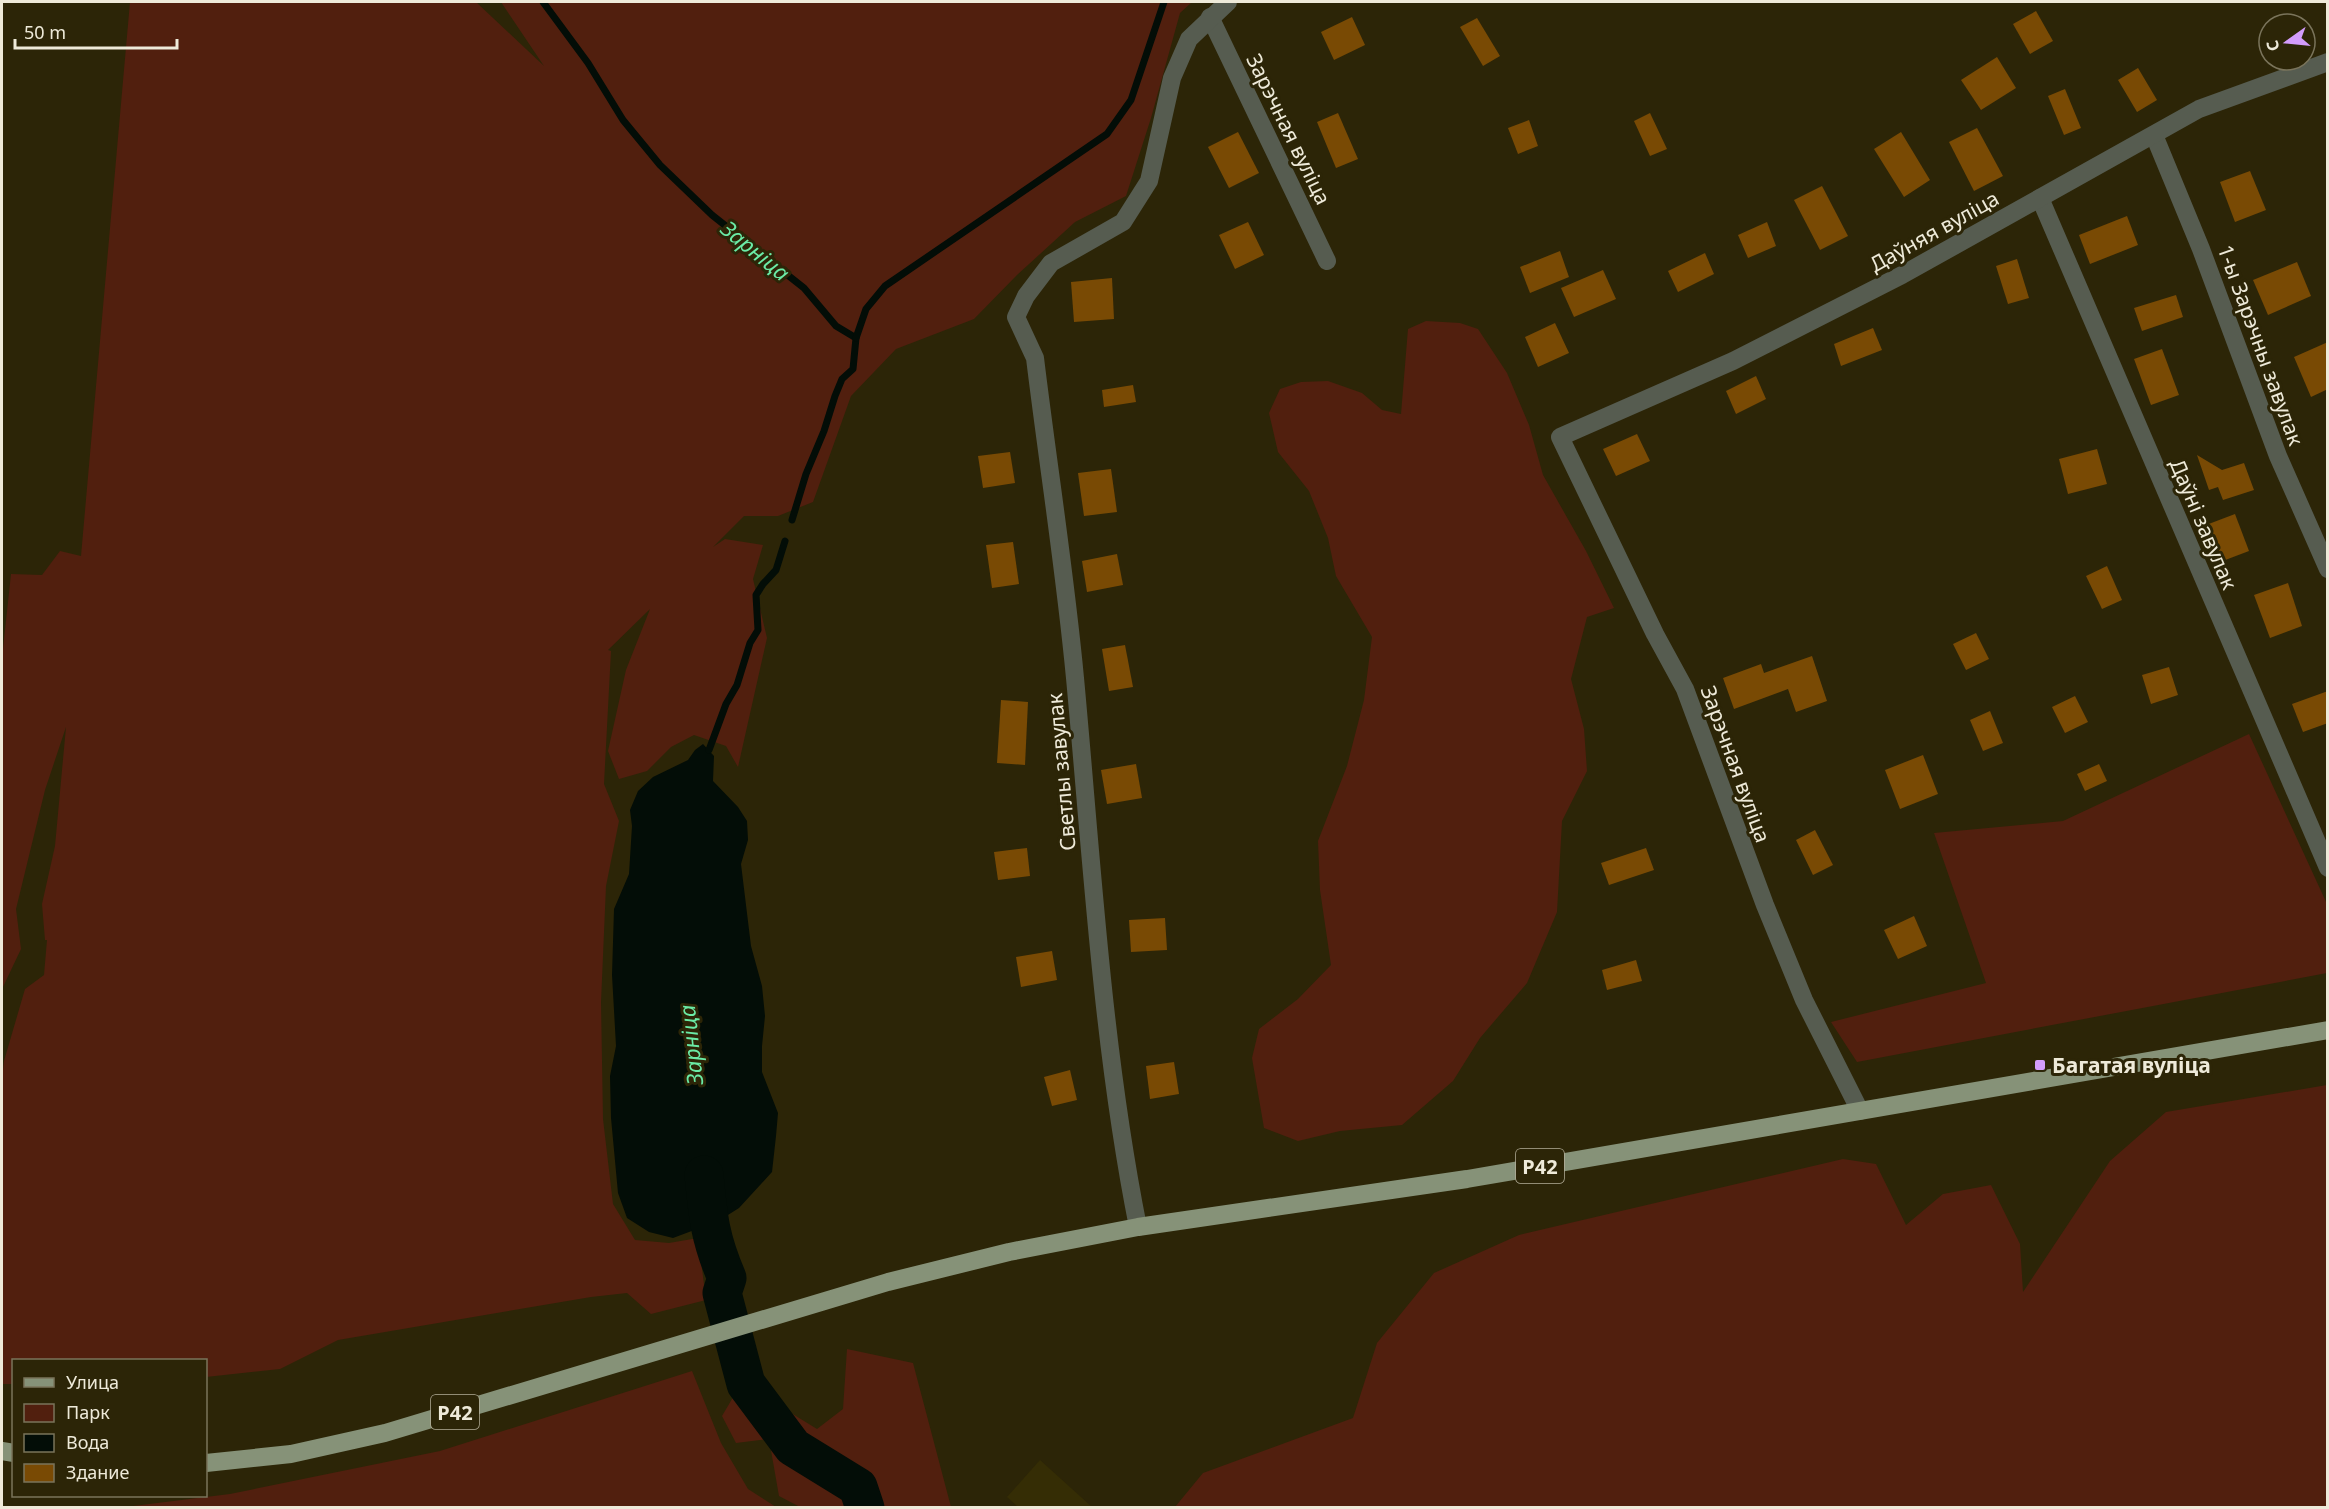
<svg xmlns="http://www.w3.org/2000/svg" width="2329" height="1509" font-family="'Noto Sans',sans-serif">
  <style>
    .built { fill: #352d05 }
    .green { fill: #511f0e }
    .water { fill: #030d07 }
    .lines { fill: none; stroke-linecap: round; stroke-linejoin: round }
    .stream { stroke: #030d07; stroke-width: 7 }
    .river { stroke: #030d07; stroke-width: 39 }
    .building { fill: #794a04 }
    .minor { stroke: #565c50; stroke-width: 18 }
    .major { stroke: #869278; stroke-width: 18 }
    .poi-dot { fill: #d39cfc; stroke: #2c2507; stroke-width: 2 }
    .labels { text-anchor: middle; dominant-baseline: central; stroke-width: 6; stroke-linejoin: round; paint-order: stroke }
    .shield { fill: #2c2507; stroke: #b4af9a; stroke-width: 1.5 }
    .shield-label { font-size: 20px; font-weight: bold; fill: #eeead9 }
    .street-label { font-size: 21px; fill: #eeead9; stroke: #2c2507 }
    .poi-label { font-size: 21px; font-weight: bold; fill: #eeead9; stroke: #2c2507; text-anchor: start }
    .water-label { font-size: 22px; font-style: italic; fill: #6beba6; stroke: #2c2507 }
  </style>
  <rect width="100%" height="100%" fill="#2c2507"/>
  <polygon class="built" points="1040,1460 1092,1507 1018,1507 1007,1497"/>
  <g class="green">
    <polygon points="130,2 476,2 544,66 501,2 1192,2 1180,13 1151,118 1126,196 1075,222 1017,275 974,319 896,349 851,396 813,502 778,516 744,516 713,547 725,539 763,545 753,579 767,638 738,767 726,746 694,735 671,747 647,771 619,779 608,751 626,670 650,609 608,650 611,651 604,784 619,821 606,886 601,1002 603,1119 613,1204 635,1240 669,1243 698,1238 706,1300 651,1314 627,1293 591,1297 338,1340 280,1369 206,1377 206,1360 14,1360 13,1384 2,1384 2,1078 4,1061 25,989 44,975 47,940 45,940 42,904 55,846 66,727 45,790 16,909 21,949 2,989 2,658 11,574 42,575 60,551 81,556"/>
    <polygon points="1426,321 1460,323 1478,329 1507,373 1529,425 1543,475 1586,551 1614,608 1587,617 1571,679 1584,729 1587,771 1562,821 1557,912 1527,983 1480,1038 1453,1081 1402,1125 1340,1131 1298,1141 1264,1128 1252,1058 1259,1029 1298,999 1331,965 1320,890 1318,841 1347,766 1364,700 1372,637 1336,576 1328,538 1309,491 1278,452 1269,413 1280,389 1301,382 1328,381 1362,393 1382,410 1401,414 1408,329"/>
    <polygon points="2249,734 2327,904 2327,973 1857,1062 1831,1022 1986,983 1934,833 2063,821"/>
    <polygon points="2327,1085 2327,1507 1175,1507 1203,1473 1353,1418 1377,1343 1434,1273 1519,1235 1843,1159 1876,1164 1906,1225 1943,1194 1991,1185 2020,1244 2023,1292 2110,1161 2166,1112"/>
    <polygon points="847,1349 913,1363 951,1507 800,1507 779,1496 769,1439 736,1443 722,1416 735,1394 765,1397 817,1429 843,1409"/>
    <polygon points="692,1371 721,1443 748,1489 776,1507 125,1507 230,1494 440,1451"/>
  </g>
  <polygon class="water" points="703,744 714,756 713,781 738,807 747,821 748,840 741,864 751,946 762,986 765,1016 762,1046 762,1072 778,1113 776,1136 772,1172 739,1208 709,1227 697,1229 673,1238 649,1232 627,1218 618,1193 611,1118 610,1076 616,1046 612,975 614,909 629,874 632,826 630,810 638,791 653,777 688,760 695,750"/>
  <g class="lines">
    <g class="stream">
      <polyline points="543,2 588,63 623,120 660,165 712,215 804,288 836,326 856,338 853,369 842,379 835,396 824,431 806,474 792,520"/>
      <polyline points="856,338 866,309 885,286 1107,134 1131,100 1164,2"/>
      <polyline points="709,750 726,704 737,685 750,643 758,630 756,595 763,584 776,570 785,541"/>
    </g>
    <path class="river" d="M704,1175C708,1217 710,1239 727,1278L722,1293L746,1384L793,1447L858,1487L865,1508"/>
  </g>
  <g class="building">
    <polygon points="2036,11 2053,41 2030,54 2013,24"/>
    <polygon points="1352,17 1365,45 1334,60 1321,32"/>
    <polygon points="1477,18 1500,56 1483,66 1460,27"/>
    <polygon points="1997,57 2016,88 1981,110 1961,80"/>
    <polygon points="2138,68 2157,100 2137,112 2118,80"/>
    <polygon points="2065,89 2081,128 2064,135 2048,96"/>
    <polygon points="1338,113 1358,159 1336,168 1317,122"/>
    <polygon points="1650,113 1667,149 1650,156 1634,121"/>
    <polygon points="1529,120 1538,146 1518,154 1508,128"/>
    <polygon points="1977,128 2003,176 1974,191 1949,142"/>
    <polygon points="1238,132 1259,173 1229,188 1208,147"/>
    <polygon points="1901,132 1930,180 1904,197 1874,149"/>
    <polygon points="2250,171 2266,210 2235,222 2220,182"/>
    <polygon points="1822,186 1848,236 1820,250 1794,200"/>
    <polygon points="2127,216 2138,245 2090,264 2079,235"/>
    <polygon points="1248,222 1264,255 1235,269 1219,235"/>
    <polygon points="1767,222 1776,246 1748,258 1738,235"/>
    <polygon points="1560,251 1569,277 1530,293 1520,267"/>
    <polygon points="1705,253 1714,274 1678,292 1668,271"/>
    <polygon points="2017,259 2029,298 2008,304 1996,266"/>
    <polygon points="2297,262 2311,296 2268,315 2253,280"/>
    <polygon points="1603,270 1616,299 1574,317 1561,288"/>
    <polygon points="1112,278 1114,319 1074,322 1071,282"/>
    <polygon points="2176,295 2183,317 2142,331 2134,308"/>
    <polygon points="1555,323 1569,353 1538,367 1525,337"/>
    <polygon points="1873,328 1882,350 1841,366 1834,344"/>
    <polygon points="2328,342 2328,389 2311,397 2294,357"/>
    <polygon points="2162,349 2179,395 2151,405 2134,359"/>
    <polygon points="1756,376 1766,399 1736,414 1726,391"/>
    <polygon points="1133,385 1136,402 1104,407 1102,390"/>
    <polygon points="1637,434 1650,461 1616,476 1603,449"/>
    <polygon points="2097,449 2107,484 2068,494 2059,459"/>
    <polygon points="1010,452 1015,483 983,488 978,456"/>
    <polygon points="2197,455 2222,470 2244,463 2254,490 2223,500 2218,487 2209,490"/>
    <polygon points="1111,469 1117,512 1084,516 1078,473"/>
    <polygon points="2235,514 2249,551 2220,562 2206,525"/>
    <polygon points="1013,542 1019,584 992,588 986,545"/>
    <polygon points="1117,554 1123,585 1087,592 1082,561"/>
    <polygon points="2107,566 2122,600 2102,609 2086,576"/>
    <polygon points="2288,583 2302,626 2270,638 2254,595"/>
    <polygon points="1976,633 1989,659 1966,670 1953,644"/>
    <polygon points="1125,645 1133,687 1109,691 1102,649"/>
    <polygon points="1812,656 1827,701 1796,712 1788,689 1734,709 1723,678 1761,664 1764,673"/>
    <polygon points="2169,667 2178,695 2151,704 2142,675"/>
    <polygon points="2328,691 2328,723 2303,732 2292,704"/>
    <polygon points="2075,696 2088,722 2065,733 2052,707"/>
    <polygon points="1001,700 1028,702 1025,765 997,763"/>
    <polygon points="1990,711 2003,743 1983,751 1970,720"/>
    <polygon points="1923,755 1938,794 1900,809 1885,770"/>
    <polygon points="1136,764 1142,798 1107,804 1101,770"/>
    <polygon points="2099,764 2107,781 2085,791 2077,774"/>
    <polygon points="1815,830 1833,865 1813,875 1796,840"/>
    <polygon points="1027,848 1030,876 998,880 994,852"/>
    <polygon points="1646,848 1654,870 1609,885 1601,863"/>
    <polygon points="1914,916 1927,946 1898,959 1884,930"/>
    <polygon points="1165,918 1167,950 1131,952 1129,920"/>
    <polygon points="1052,951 1057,980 1021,987 1016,957"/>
    <polygon points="1636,960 1642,981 1607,990 1602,970"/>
    <polygon points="1174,1062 1179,1094 1150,1099 1146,1066"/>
    <polygon points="1070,1070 1077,1100 1052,1106 1044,1077"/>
  </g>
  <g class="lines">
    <g class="minor">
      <polyline points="1210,17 1327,261"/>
      <polyline points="2154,135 2201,249 2278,456 2328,569"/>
      <polyline points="2040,198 2328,868"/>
      <polyline points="1860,1111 1804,1000 1765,905 1685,689 1655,634 1560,437 1733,361 1902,275 2199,109 2328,62"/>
      <path d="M1138,1227C1102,1046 1092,861 1075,678C1065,571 1048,465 1035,358L1016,317L1026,296L1051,263L1123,222L1149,181L1172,78L1189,39L1228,2"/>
    </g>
    <g class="major">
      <polyline points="2,1451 14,1453"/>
      <polyline points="206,1463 291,1454 385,1433 888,1282 1009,1252 1138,1227 1467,1179 2328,1030"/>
    </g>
  </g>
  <rect class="poi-dot" x="2034" y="1059" width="12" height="12" rx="3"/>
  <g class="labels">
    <g class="shield">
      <rect x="1516" y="1149" width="48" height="34" rx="4.5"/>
      <rect x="431" y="1395" width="48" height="34" rx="4.5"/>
    </g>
    <g class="shield-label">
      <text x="1540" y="1166">Р42</text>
      <text x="455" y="1412">Р42</text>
    </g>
    <g class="street-label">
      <text transform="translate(1289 129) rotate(64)">Зарэчная вуліца</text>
      <text transform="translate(1934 231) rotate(-29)">Даўняя вуліца</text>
      <text transform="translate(2261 345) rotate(70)">1-ы Зарэчны завулак</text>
      <text transform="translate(2204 524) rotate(67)">Даўні завулак</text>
      <text transform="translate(1736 764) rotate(70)">Зарэчная вуліца</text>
      <text transform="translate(1061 772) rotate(-95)">Светлы завулак</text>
    </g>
    <g class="poi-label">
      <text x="2052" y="1065">Багатая вуліца</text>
    </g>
    <g class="water-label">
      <text transform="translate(756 250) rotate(39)">Зарніца</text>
      <text transform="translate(690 1045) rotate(-96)">Зарніца</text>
    </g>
  </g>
  <rect width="2329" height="1509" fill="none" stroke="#eeead9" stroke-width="6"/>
  <rect x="12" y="1359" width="195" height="138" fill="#2c2507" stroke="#7a745b" stroke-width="1.5"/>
  <rect x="24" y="1378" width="30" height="9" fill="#869278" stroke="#7a745b" stroke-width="1.5"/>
  <text x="66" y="1389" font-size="18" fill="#eeead9">Улица</text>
  <rect x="24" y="1404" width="30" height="18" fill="#511f0e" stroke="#7a745b" stroke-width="1.5"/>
  <text x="66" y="1419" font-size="18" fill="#eeead9">Парк</text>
  <rect x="24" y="1434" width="30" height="18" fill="#030d07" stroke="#7a745b" stroke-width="1.5"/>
  <text x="66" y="1449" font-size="18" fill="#eeead9">Вода</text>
  <rect x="24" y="1464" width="30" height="18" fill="#794a04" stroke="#7a745b" stroke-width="1.5"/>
  <text x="66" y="1479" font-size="18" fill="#eeead9">Здание</text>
  <g transform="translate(2287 42) rotate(255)"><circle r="28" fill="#2c2507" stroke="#7a745b" stroke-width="1.5"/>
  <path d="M0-4.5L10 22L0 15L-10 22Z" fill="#d39cfc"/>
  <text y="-9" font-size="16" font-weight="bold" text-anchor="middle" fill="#eeead9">С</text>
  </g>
  <path d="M15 39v9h162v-9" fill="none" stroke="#eeead9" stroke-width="3"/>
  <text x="24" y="39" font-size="18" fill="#eeead9" stroke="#2c2507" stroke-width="4.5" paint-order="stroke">50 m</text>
</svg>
